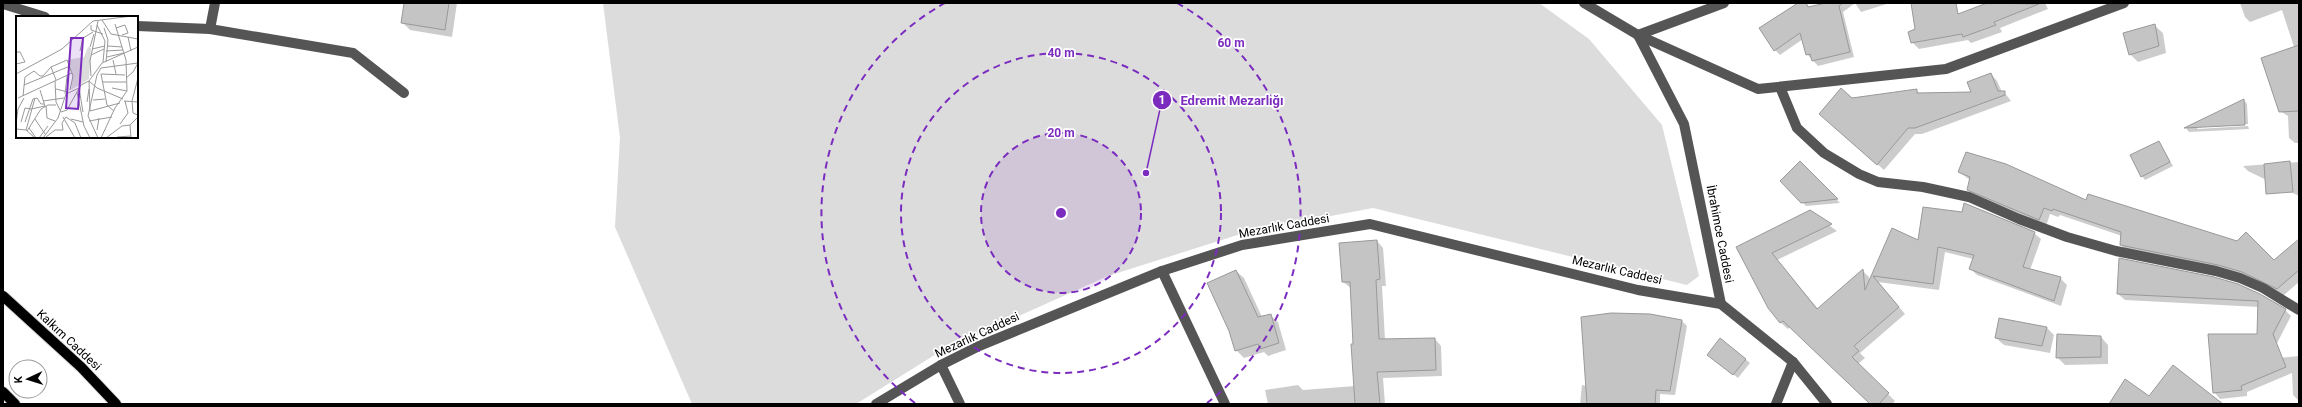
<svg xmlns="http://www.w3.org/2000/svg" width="2302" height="407" font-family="Roboto,sans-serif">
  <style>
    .green { fill: #dcdcdc }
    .shadow { fill: #0003 }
    .building { fill: #c4c4c4; stroke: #999 }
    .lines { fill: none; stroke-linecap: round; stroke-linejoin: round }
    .major-casing { stroke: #dbdbdb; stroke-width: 12 }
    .minor { stroke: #555; stroke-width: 10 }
    .major { stroke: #000; stroke-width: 10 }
    .ring { fill: none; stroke: #7b2cbf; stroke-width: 2; stroke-dasharray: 7 5 }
    .labels { text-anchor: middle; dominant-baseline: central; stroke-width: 3.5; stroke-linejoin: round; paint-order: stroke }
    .street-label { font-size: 12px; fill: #000; stroke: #fff }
    .inset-road { fill: none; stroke: #999; stroke-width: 1 }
    .view { fill: #7b2cbf; fill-opacity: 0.15; stroke: #7b2cbf; stroke-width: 2 }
    .inset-edge { fill: none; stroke: #000; stroke-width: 2 }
    .centre { fill: #7b2cbf; stroke: #fff; stroke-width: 2 }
    .ring-label { font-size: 12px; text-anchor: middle; font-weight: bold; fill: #7b2cbf; stroke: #fff; stroke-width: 3.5; stroke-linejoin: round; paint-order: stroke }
    .leader { fill: none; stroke: #7b2cbf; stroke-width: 1.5 }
    .callout-dot { fill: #7b2cbf; stroke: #fff; stroke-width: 1.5 }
    .mark-label { font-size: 12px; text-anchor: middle; font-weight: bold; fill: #fff }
    .callout-label { font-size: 13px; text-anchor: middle; font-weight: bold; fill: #7b2cbf; stroke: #fff; stroke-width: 3.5; stroke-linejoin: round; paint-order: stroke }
  </style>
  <rect width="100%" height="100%" fill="#fff"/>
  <polygon class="green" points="603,3 1539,3 1589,39 1662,125 1699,276 1687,285 1373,208 1247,232 1108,276 941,351 856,404 692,404 615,227 620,138"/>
  <g class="shadow">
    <polygon points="405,3 457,3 452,37 410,30 402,22"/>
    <polygon points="1801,3 1806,3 1810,8 1833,3 1854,4 1843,12 1854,57 1818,66 1807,54 1803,39 1780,55 1775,50"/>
    <polygon points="1855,3 1890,3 1861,12"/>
    <polygon points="1915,3 1937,3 1943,20 1990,3 2045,3 2048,9 2000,28 2002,32 1971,43 1968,40 1919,49 1912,42 1916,30"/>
    <polygon points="2240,3 2299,3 2299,143 2295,143 2289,138 2288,116 2280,111 2294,47 2282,10 2250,22 2245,17"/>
    <polygon points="2155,26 2163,33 2166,53 2138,62 2130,54"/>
    <polygon points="1991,74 1997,81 2002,92 2004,92 2011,101 1922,134 1915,134 1884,170 1827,120 1852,99 1916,90 1920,94 1972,93"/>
    <polygon points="2244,100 2247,104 2248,124 2199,126 2197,129 2248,126 2249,129 2189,132 2186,128"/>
    <polygon points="2159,142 2173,166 2145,180 2142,176"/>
    <polygon points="2299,162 2299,196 2248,171 2243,166"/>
    <polygon points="1800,163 1840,203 1806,206 1781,181"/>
    <polygon points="1959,172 2087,202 2274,262 2299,250 2299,282 2284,295 2128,252 2121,245 2122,236 2060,215 2058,217 2050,214 2046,226 1975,196 1968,190 1970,180"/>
    <polygon points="1810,211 1837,231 1777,260 1818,309 1863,271 1869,277 1870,282 1892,229 1919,241 2034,233 2041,239 2030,270 2060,278 2067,285 2061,306 1977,275 1970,268 1973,259 1945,252 1939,290 1878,282 1905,314 1860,353 1865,358 1858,364 1895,401 1892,404 1870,404 1790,327 1788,329 1781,323 1769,308 1737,247"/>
    <polygon points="1377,241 1383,248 1386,286 1382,286 1385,340 1435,339 1441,346 1442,376 1383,378 1385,404 1268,404 1265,390 1298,385 1303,390 1355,386 1351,288 1343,282"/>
    <polygon points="1236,271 1244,278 1262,317 1270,315 1278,322 1286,350 1268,356 1264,352 1244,358 1236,350"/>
    <polygon points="2214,278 2285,310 2291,316 2269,359 2299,356 2299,401 2293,395 2292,373 2247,392 2247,396 2220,399 2214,392 2258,335 2259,307 2125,300 2118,294"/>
    <polygon points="1649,315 1682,321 1687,326 1675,395 1660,394 1660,404 1580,404 1582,385 1587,386"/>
    <polygon points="1999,320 2047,328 2054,335 2050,353 2004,345 1996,338"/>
    <polygon points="2101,337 2108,345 2108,364 2065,365 2057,357"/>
    <polygon points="1720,339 1750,363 1738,378 1712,358"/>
  </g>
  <g class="building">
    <polygon points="404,3 449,3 445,30 401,23"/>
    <polygon points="1798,3 1806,3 1808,7 1826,3 1843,3 1839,6 1850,52 1812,61 1810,54 1806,55 1800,33 1774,51 1759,28"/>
    <polygon points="1911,3 1956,3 1958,14 1987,3 2039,4 1994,22 1996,25 1963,37 1962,34 1911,43 1908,32 1915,29"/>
    <polygon points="2155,24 2159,46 2129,55 2123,33"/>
    <polygon points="2299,45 2299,111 2279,112 2261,58"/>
    <polygon points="1991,73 1998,91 2005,91 2005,95 1915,128 1908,128 1877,165 1819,114 1841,88 1852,98 1917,89 1917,93 1971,92 1967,82"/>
    <polygon points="2244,99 2245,125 2184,128"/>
    <polygon points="2159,141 2170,162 2141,177 2130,155"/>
    <polygon points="1966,152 2006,164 2086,200 2088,194 2237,241 2246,232 2274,260 2299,239 2299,270 2277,289 2242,272 2218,265 2120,245 2121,232 2053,209 2052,211 2044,208 2039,220 1967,190 1970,177 1958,172"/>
    <polygon points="1800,161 1838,199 1801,203 1780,181"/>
    <polygon points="2290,161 2293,192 2266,194 2264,164"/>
    <polygon points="1964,203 2035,232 2023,267 2061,277 2054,301 1969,269 1974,255 1938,247 1933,284 1873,276 1899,307 1854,346 1859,351 1852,357 1889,393 1879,404 1870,404 1783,321 1780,323 1768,308 1736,247 1810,210 1832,224 1772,253 1817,309 1863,269 1865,290 1892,228 1918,240 1923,207 1962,212"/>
    <polygon points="1377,240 1380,279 1376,280 1379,339 1435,338 1436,370 1377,372 1380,404 1355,404 1351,344 1353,344 1350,282 1342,282 1339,243"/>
    <polygon points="2119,258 2214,277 2238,284 2260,294 2286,309 2273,334 2286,367 2241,386 2242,390 2213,393 2208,334 2257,334 2258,301 2117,294"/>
    <polygon points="1236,270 1258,317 1271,314 1279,343 1260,349 1258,344 1235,351 1229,331 1207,283"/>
    <polygon points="1611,313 1650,314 1682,320 1670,391 1656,390 1655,404 1587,404 1581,317"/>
    <polygon points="1999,318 2047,327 2042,346 1995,338"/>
    <polygon points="2057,334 2101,336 2101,357 2056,358"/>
    <polygon points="1720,338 1746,359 1733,375 1707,355"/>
    <polygon points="2173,365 2223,404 2109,404 2125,379 2149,396"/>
  </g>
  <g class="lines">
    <defs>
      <g id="major">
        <polyline points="3,296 81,367 116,404"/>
        <polyline points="3,392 15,404"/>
      </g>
    </defs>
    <use href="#major" class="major-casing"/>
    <g class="minor">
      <polyline points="1584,3 1638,35 1758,89 1946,69 2124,3"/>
      <polyline points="3,4 45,17"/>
      <polyline points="137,26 210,29 353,53 404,93"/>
      <polyline points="210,29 215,3"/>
      <polyline points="1638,35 1684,124 1721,304 1793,362 1827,404"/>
      <polyline points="1638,35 1724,3"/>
      <polyline points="1780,87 1797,128 1824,153 1859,174 1878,182 1923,187 1969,197 2019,219 2067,237 2116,251 2216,271 2240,278 2263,288 2299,310"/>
      <polyline points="1162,271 1225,404"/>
      <polyline points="941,365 960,404"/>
      <polyline points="876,404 941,365 979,346 1162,271 1242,245 1370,224 1638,290 1721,304"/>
      <polyline points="1776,404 1793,362"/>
    </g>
    <use href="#major" class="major"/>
  </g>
  <circle cx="1061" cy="213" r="80" fill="#7b2cbf" fill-opacity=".12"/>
  <g class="ring">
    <circle cx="1061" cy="213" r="80"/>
    <circle cx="1061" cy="213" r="160"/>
    <path d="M915 403A240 240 0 0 1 945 3M1177 3A240 240 0 0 1 1207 403"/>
  </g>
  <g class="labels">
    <g class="street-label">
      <text transform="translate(1284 226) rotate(-10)">Mezarlık Caddesi</text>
      <text transform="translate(1720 234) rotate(79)">İbrahimce Caddesi</text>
      <text transform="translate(1617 270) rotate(13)">Mezarlık Caddesi</text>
      <text transform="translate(977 335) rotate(-25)">Mezarlık Caddesi</text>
      <text transform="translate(69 340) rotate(43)">Kalkım Caddesi</text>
    </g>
  </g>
  <g transform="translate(16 16)">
    <rect width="122" height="122" fill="#fff"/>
    <path d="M72,31L75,32L73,63L55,74L57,60L51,44L68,41Z" fill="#dcdcdc"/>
    <path class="inset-road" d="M86,4L95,18L122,23M75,9V14L87,18M81,9L89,25L87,46M88,12L92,24L90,46M100,12L109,9L112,17L106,19M112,21L115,35M92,30L106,31M74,31L78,18M76,33L89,30M64,35L67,22L77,16M90,35L107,34M0,36H4L9,46L0,48M75,39L88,33M91,41L108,37M97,44L100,58M0,58L46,33L77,5L116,0M75,60L74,45L82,5M110,62L117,56L122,47M122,62L116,85L117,97L122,99M40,64L35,51L51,44L57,60L54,74M39,65L40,86L45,96M73,65L65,69L61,76L68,110L74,122M73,65L81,72L107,83M86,66H110M8,69L54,50M63,72L67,96M96,72L111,75M40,73L52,76M49,78L51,60M7,80L9,61L18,55L24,60H27L35,51M2,82L56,57M77,84L89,83M27,85L48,82M108,85L122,86M71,86L73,73M104,87L74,95L73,65L86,47L122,31M30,90L31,102L39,105M98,95L91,89L85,58L109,59M45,96L51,94L61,76M47,101L59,122M19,103L29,118M55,103L67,106M73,105L96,101M5,106L9,92L15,93L29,90L24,74M9,106L17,83L21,82L25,88H28M0,108L2,93L8,82M104,108L112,97L109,85M13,112L20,122M0,113L10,114L19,122M10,114L19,82M81,114L83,102M11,115L25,93L32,89H40M30,121L39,114H47L46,107L50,101L59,107L65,122M101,121L115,120M23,122L32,110M27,122L42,102L50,78L63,72M82,122L72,100L81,59L85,52L122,47M85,122L99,92L111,75L110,44L99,8M90,122L106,110L114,109M115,122L114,109L122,101"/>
    <path class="view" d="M55,22H67L62,93L50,92Z"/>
    <rect width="122" height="122" class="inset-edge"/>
  </g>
  <circle cx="1061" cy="213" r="6" class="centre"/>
  <g class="ring-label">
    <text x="1231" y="47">60 m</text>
    <text x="1061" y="57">40 m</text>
    <text x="1061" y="137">20 m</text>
  </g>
  <path class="leader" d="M1146 173L1162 100"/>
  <g class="callout-dot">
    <circle cx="1146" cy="173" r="4"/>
    <circle cx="1162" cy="100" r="10"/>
  </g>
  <g class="mark-label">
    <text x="1162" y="104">1</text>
  </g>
  <g class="callout-label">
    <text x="1232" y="105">Edremit Mezarlığı</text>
  </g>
  <rect width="2302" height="407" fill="none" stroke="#000000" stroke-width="8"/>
  <g transform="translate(28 379) rotate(266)"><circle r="19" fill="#ffffff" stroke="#999999"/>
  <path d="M0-3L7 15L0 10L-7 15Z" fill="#000000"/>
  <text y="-6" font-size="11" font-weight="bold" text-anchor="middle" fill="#000000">K</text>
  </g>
</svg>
